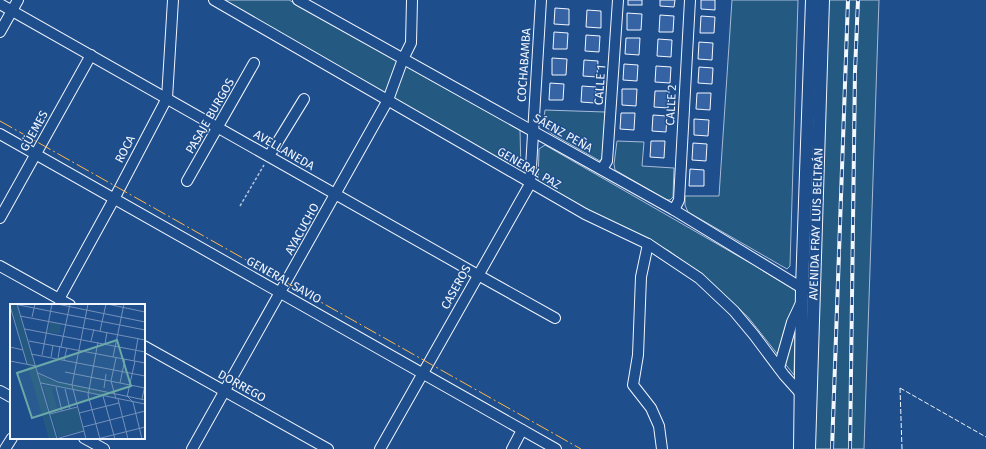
<svg xmlns="http://www.w3.org/2000/svg" width="986" height="449" font-family="'Fira Sans',sans-serif">
  <style>
    .green { fill: #245a82; stroke: #a8bbd7 }
    .building { fill: #3563a3; stroke: #f2f6ff }
    .lines { fill: none; stroke-linecap: round; stroke-linejoin: round }
    .minor-casing { stroke: #f2f6ff; stroke-width: 12 }
    .major-casing { stroke: #f2f6ff; stroke-width: 14 }
    .path { stroke: #b3c4dc; stroke-width: 1.5; stroke-dasharray: 3 2; stroke-linecap: butt }
    .minor { stroke: #1f4e8c; stroke-width: 10 }
    .major { stroke: #1f4e8c; stroke-width: 12 }
    .rail-casing { stroke: #f2f6ff; stroke-width: 4 }
    .rail { stroke: #1f4e8c; stroke-width: 2.5; stroke-dasharray: 8; stroke-linecap: butt }
    .fence { stroke: #f2f6ff; stroke-width: 1; stroke-dasharray: 5 2; stroke-linecap: butt }
    .power { stroke: #ffb74d; stroke-width: 1; stroke-dasharray: 14 3 2 3; stroke-linecap: butt }
    .labels { text-anchor: middle; dominant-baseline: central; stroke-width: 3; stroke-linejoin: round; paint-order: stroke }
    .street-label { font-size: 12px; fill: #f2f6ff; stroke: #1f4e8c }
    .inset-road { fill: none; stroke: #7391ba; stroke-width: 1 }
    .view { fill: #6aa9a8; fill-opacity: 0.15; stroke: #6aa9a8; stroke-width: 2 }
    .inset-edge { fill: none; stroke: #f2f6ff; stroke-width: 2 }
  </style>
  <rect width="100%" height="100%" fill="#1f4e8c"/>
  <g class="green">
    <polygon points="224,0 289,0 520,129 521,173"/>
    <polygon points="732,0 798,0 790,266 787,269 688,212 685,205 685,196 719,196"/>
    <polygon points="823,0 879,0 864,449 809,449"/>
    <polygon points="545,110 605,112 603,156 600,161 552,134 543,126"/>
    <polygon points="617,141 644,142 642,166 674,168 673,197 670,200 667,200 615,170 614,164"/>
    <polygon points="545,145 752,264 796,291 794,375 748,317 702,275 669,251 581,207 538,183 539,149"/>
  </g>
  <g class="building">
    <rect x="628" y="0" width="14" height="5"/>
    <polygon points="660,0 675,0 674,7 660,6"/>
    <polygon points="701,0 715,0 715,10 701,9"/>
    <polygon points="555,8 569,9 569,25 554,24"/>
    <polygon points="587,10 601,11 601,28 586,27"/>
    <polygon points="627,13 642,14 641,30 627,30"/>
    <polygon points="660,15 674,16 673,32 659,32"/>
    <polygon points="701,16 715,17 714,33 700,33"/>
    <polygon points="554,32 568,33 567,49 553,49"/>
    <polygon points="586,35 600,36 599,52 585,51"/>
    <polygon points="626,38 640,38 639,55 625,54"/>
    <polygon points="658,39 672,40 671,57 657,56"/>
    <polygon points="699,42 713,43 712,60 698,59"/>
    <polygon points="552,58 567,59 566,75 552,75"/>
    <polygon points="584,60 598,61 597,77 583,76"/>
    <polygon points="624,64 638,65 637,81 623,80"/>
    <polygon points="656,66 671,67 670,83 655,82"/>
    <polygon points="699,67 713,68 712,84 698,83"/>
    <polygon points="550,83 564,84 563,100 549,100"/>
    <polygon points="582,86 596,87 595,103 581,102"/>
    <polygon points="622,89 637,89 636,106 622,105"/>
    <polygon points="655,91 669,91 668,108 654,107"/>
    <polygon points="697,93 711,93 710,110 696,109"/>
    <polygon points="621,113 635,113 634,130 620,129"/>
    <polygon points="653,115 667,116 666,132 652,131"/>
    <polygon points="694,119 709,120 708,136 694,135"/>
    <polygon points="651,141 665,141 664,158 650,157"/>
    <polygon points="693,143 707,144 706,161 692,160"/>
    <polygon points="690,169 704,170 704,186 689,186"/>
  </g>
  <g class="lines">
    <defs>
      <g id="minor">
        <polyline points="214,0 585,214 648,244 699,278 734,311 754,335 784,375 801,394"/>
        <polyline points="298,0 674,210 802,288 808,289"/>
        <polyline points="0,4 478,275 555,318"/>
        <polyline points="0,32 18,0"/>
        <polyline points="0,134 556,449"/>
        <polyline points="269,156 304,99"/>
        <polyline points="602,169 607,161 618,0"/>
        <polyline points="187,181 254,63"/>
        <polyline points="674,210 679,200 690,0"/>
        <polyline points="0,218 91,55"/>
        <polyline points="648,244 641,277 638,355 633,385 651,408 659,426 662,449"/>
        <polyline points="0,266 70,305"/>
        <polyline points="59,299 114,199 167,98 173,0"/>
        <polyline points="144,346 328,449"/>
        <polyline points="779,368 792,322 801,303"/>
        <polyline points="0,391 11,397"/>
        <polyline points="84,438 104,449"/>
        <polyline points="5,449 12,438"/>
        <polyline points="192,449 388,100 403,59 411,43 412,0"/>
        <polyline points="380,449 530,184 541,0"/>
        <polyline points="512,449 522,430"/>
      </g>
      <g id="major">
        <polyline points="800,449 802,288 812,0"/>
        <polyline points="809,449 823,0"/>
      </g>
    </defs>
    <use href="#minor" class="minor-casing"/>
    <use href="#major" class="major-casing"/>
    <polyline class="path" points="240,206 264,165"/>
    <use href="#minor" class="minor"/>
    <use href="#major" class="major"/>
    <defs>
      <g id="rail">
        <polyline points="832,449 848,0"/>
        <polyline points="850,449 855,71 858,0"/>
      </g>
    </defs>
    <use href="#rail" class="rail-casing"/>
    <use href="#rail" class="rail"/>
    <g class="fence">
      <polyline points="900,388 986,437"/>
      <polyline points="900,388 902,449"/>
    </g>
    <polyline class="power" points="0,121 581,449"/>
  </g>
  <g class="labels">
    <g class="street-label">
      <text transform="translate(524 65) rotate(-86)">COCHABAMBA</text>
      <text transform="translate(600 85) rotate(-86)">CALLE 1</text>
      <text transform="translate(671 105) rotate(-87)">CALLE 2</text>
      <text transform="translate(210 116) rotate(-60)">PASAJE BURGOS</text>
      <text transform="translate(34 131) rotate(-61)">GÜEMES</text>
      <text transform="translate(563 133) rotate(29)">SÁENZ PEÑA</text>
      <text transform="translate(125 149) rotate(-62)">ROCA</text>
      <text transform="translate(284 150) rotate(30)">AVELLANEDA</text>
      <text transform="translate(529 168) rotate(30)">GENERAL PAZ</text>
      <text transform="translate(816 224) rotate(-88)">AVENIDA FRAY LUIS BELTRÁN</text>
      <text transform="translate(302 229) rotate(-61)">AYACUCHO</text>
      <text transform="translate(284 280) rotate(29)">GENERAL SAVIO</text>
      <text transform="translate(456 287) rotate(-61)">CASEROS</text>
      <text transform="translate(242 386) rotate(29)">DORREGO</text>
    </g>
  </g>
  <g transform="translate(10 304)">
    <rect width="135" height="135" fill="#1f4e8c"/>
    <path d="M0,0L7,2L46,135H39ZM40,18L51,20L50,30L38,28ZM29,70L41,77L61,81L62,84L31,79ZM33,81L45,84L42,86L48,107L41,109ZM63,81L104,90V93L65,86ZM67,103L73,127L48,133L41,110Z" fill="#245a82"/>
    <path class="inset-road" d="M4,0L135,26M7,0L47,135M47,0L135,18M97,0L135,8M0,2L17,60M10,12L135,36M22,13L25,0M15,25L135,48M90,27L96,0M19,37L135,59M81,37L84,25M88,38L78,91L90,135M95,40L97,28M0,43L13,46M51,43L60,0M21,50L135,72M32,51L42,0M41,53L43,41M103,53L114,0M48,54L50,42M106,54L101,77L106,95M54,56L57,44M0,57L26,62M124,57L128,34M55,68L135,84M28,69L48,78L135,96M31,79L135,100M110,79L115,55M46,83L52,107M94,84L96,70M55,85L60,105M93,92L105,135M117,93L125,57M118,93L123,98L132,135M108,95L118,135M132,95L135,81M69,109L109,99M40,110L67,103M73,123L135,107M46,135L74,127M76,135L62,81L78,0M87,135L135,123"/>
    <path class="view" d="M107,36L121,82L22,114L7,69Z"/>
    <rect width="135" height="135" class="inset-edge"/>
  </g>
</svg>
